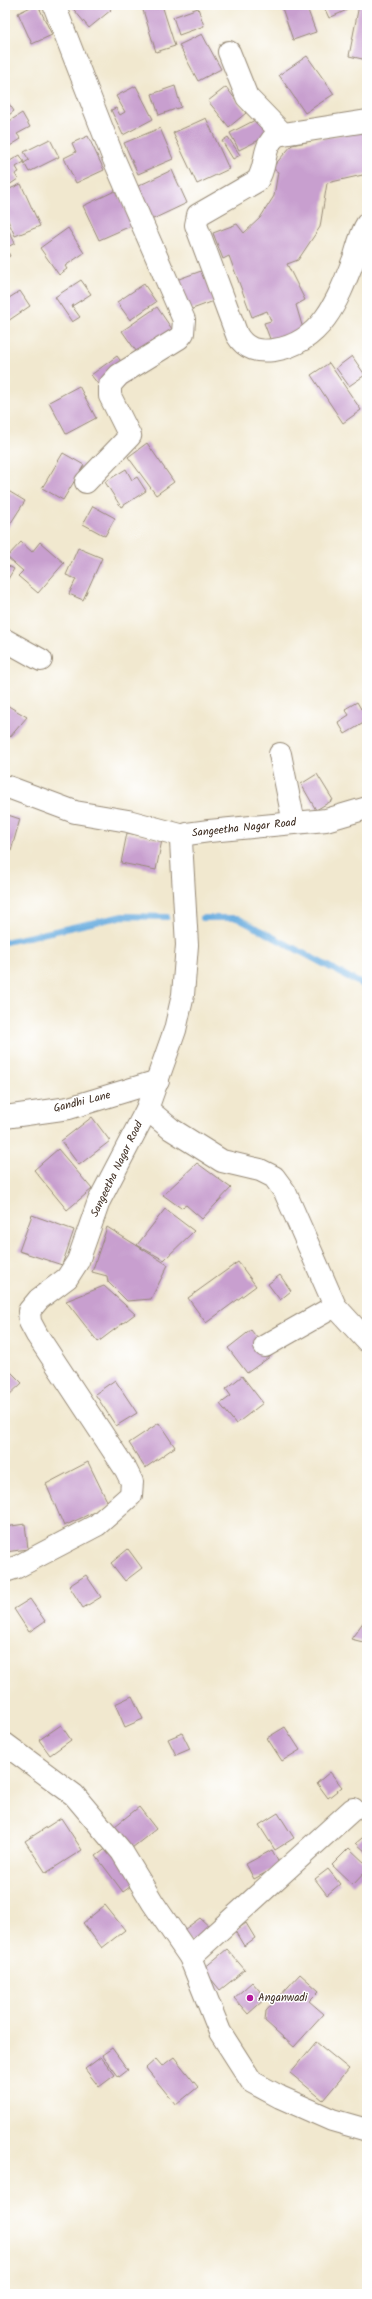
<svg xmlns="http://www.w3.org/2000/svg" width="372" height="2299" font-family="Kalam,sans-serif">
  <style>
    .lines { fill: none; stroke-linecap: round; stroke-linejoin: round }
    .stream { stroke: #6aaddf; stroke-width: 6 }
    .building { fill: #c89fcf }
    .street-casing { stroke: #968976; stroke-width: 24 }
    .street { stroke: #fff; stroke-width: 22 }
    .poi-dot { fill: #b5179e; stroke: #fff; stroke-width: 1.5 }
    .labels { text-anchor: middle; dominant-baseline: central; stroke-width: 3; stroke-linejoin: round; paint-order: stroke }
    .street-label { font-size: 11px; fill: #3b2a1e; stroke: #fff }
    .poi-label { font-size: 11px; fill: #3b2a1e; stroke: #fff; text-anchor: start }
  </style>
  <rect width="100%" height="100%" fill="#fff"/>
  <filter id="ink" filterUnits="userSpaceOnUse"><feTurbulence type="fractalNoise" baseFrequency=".025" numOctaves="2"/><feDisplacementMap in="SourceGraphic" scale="8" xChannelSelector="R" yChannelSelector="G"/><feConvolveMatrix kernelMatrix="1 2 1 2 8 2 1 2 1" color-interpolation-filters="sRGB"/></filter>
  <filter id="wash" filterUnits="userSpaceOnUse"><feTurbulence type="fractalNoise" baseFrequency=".012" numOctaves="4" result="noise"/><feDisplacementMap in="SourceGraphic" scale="16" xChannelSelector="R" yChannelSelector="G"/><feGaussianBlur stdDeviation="0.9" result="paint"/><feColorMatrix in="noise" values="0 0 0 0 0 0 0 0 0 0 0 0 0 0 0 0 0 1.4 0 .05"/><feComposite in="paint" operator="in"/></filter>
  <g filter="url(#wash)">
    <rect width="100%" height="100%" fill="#f1e8cf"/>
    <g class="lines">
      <g class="stream">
        <polyline points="202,918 237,918 367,987"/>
        <polyline points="5,942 123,916 167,917"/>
      </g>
    </g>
    <g id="blocks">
      <g class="building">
        <polygon points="35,5 38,5 52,35 32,44 18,13"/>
        <polygon points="70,5 107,5 111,10 89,28"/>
        <polygon points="149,5 162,5 175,46 156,52 142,7"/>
        <polygon points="291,5 306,5 316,32 293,40 282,8"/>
        <polygon points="323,5 344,5 347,10 329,18"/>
        <polygon points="359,5 367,5 367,60 349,56"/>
        <polygon points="198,8 204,26 179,35 173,17"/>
        <polygon points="202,34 221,69 198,81 179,45"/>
        <polygon points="307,56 334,94 305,113 279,75"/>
        <polygon points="136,86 153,119 123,135 111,110 116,108 120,115 125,112 116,96"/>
        <polygon points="175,86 181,107 159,115 152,94"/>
        <polygon points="226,87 246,113 229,127 208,101"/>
        <polygon points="5,98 14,111 5,118"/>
        <polygon points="22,113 30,127 17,134 21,139 5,149 5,124"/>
        <polygon points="261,117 271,134 239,150 230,133"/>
        <polygon points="206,118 229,169 197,184 173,133"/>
        <polygon points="160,128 173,159 138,174 124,143"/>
        <polygon points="367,129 367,174 327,183 320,227 298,260 287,264 305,300 296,305 304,332 272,344 264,323 271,321 267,311 252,317 229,256 223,259 213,233 237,224 244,233 260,218 274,196 278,172 272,168 292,145"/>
        <polygon points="88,136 104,170 76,183 64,158 76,152 72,143"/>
        <polygon points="228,137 240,155 233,159 222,141"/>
        <polygon points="50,139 59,157 29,172 24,163 29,160 24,152"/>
        <polygon points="20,155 24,162 16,167 19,172 15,174 18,179 9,185 5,179 5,164"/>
        <polygon points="172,170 187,203 151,220 136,187"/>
        <polygon points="21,184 40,226 15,236 5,214 5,191"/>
        <polygon points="117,190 133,225 99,240 83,206"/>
        <polygon points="5,223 15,243 6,248 10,256 5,259"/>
        <polygon points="68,228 84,253 65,266 67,269 59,275 40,248"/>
        <polygon points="204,270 214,301 187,311 176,280"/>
        <polygon points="81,280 91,294 72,306 80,317 72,322 55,297"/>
        <polygon points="144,284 156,302 130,320 117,302"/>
        <polygon points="20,291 30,306 5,323 5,292 9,298"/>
        <polygon points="157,307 176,335 141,358 122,331"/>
        <polygon points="117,356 133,378 108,397 91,375"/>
        <polygon points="352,356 365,375 349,386 336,368"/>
        <polygon points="329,363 361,410 343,423 311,375"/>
        <polygon points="79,386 96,418 66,434 49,402"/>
        <polygon points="147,443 174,482 156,495 128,457"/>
        <polygon points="63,453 84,465 63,500 42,488"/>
        <polygon points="126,469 132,480 137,477 146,491 121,507 105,482"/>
        <polygon points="5,489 25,501 5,532"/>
        <polygon points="93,506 115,518 105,536 83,524"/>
        <polygon points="21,542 32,552 40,542 64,563 38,593 18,576 23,571 7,557"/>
        <polygon points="78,548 102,558 83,600 69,594 76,579 66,575"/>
        <polygon points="5,564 14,569 5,584"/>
        <polygon points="357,702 361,709 366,707 367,709 367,721 345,734 338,722 349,715 345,709"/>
        <polygon points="5,704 27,717 10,737 5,734"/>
        <polygon points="317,774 333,800 316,810 301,784"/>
        <polygon points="5,814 20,819 11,851 5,849"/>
        <polygon points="127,833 162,840 156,870 121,863"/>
        <polygon points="92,1117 110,1141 79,1165 61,1141"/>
        <polygon points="58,1149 92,1189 67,1210 34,1170"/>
        <polygon points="197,1163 231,1188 202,1219 186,1205 181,1208 163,1195"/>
        <polygon points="165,1209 194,1231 164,1260 137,1245"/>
        <polygon points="32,1215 74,1230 62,1265 19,1251"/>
        <polygon points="107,1227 168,1265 151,1299 127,1301 108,1282 107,1276 92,1272"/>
        <polygon points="238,1262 256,1286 206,1323 188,1298"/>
        <polygon points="280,1275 291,1291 280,1300 268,1284"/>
        <polygon points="104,1286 135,1314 98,1342 66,1301"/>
        <polygon points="251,1330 271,1356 247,1373 228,1348"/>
        <polygon points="5,1366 22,1383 7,1397 5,1394"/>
        <polygon points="242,1376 263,1403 236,1424 220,1404 231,1396 226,1389"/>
        <polygon points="115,1380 137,1413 116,1426 95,1394"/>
        <polygon points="159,1423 175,1447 145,1468 129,1443"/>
        <polygon points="88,1462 109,1505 64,1526 46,1484"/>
        <polygon points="25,1524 28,1549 5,1552 5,1527"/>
        <polygon points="128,1549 142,1568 125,1581 111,1563"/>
        <polygon points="86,1575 101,1597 83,1608 69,1586"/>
        <polygon points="30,1599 45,1621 29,1632 14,1609"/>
        <polygon points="367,1617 367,1643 351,1639"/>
        <polygon points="132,1696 143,1719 125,1727 115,1704"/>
        <polygon points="61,1725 71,1740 50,1755 39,1740"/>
        <polygon points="285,1727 300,1750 282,1761 267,1738"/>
        <polygon points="182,1733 190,1749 176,1755 168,1739"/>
        <polygon points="330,1772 342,1787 328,1798 317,1783"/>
        <polygon points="139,1807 156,1829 132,1848 115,1826"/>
        <polygon points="278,1813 294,1838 275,1850 259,1825"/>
        <polygon points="61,1818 82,1850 46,1873 25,1841"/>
        <polygon points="367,1834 367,1853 356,1843"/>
        <polygon points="111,1845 138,1881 123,1892 96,1856"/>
        <polygon points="349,1848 367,1865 367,1870 353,1885 332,1865"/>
        <polygon points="272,1850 280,1865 254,1879 246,1864"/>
        <polygon points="328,1869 340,1884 327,1895 315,1879"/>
        <polygon points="105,1905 125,1930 102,1948 83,1923"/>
        <polygon points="200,1918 212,1929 195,1945 181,1932"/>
        <polygon points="246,1923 255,1938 244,1946 235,1931"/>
        <polygon points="227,1949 245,1970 220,1990 203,1969"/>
        <polygon points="300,1974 319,1991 309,2001 324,2014 294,2047 265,2021 266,2011"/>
        <polygon points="252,1982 266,1998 248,2014 234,1998"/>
        <polygon points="316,2042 349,2069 323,2100 290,2073"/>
        <polygon points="112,2048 128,2070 119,2077 102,2055"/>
        <polygon points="101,2057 115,2075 99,2087 85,2069"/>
        <polygon points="174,2057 198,2087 176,2105 146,2068 156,2059 162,2066"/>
      </g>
    </g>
  </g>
  <g filter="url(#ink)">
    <use href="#blocks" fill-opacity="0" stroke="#968976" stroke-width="1"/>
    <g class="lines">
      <defs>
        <g id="street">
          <polyline points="54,5 113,157 184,320 183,333 179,338 119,375 110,385 110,396 130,436 86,482"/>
          <polyline points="229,52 247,97 282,133"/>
          <path d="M367,121L277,135C261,147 268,166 257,181L198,215L196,225L237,335C246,350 258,352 274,350C323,343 339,297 355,256C358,246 361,233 367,224"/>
          <polyline points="5,640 41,660"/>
          <polyline points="280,754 294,823"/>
          <polyline points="8,787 75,812 128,821 184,836"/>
          <polyline points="147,1109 171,1129 222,1161 260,1170 274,1177 285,1192 335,1306 367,1341"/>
          <polyline points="5,1117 69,1108 158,1081"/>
          <polyline points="265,1346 335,1306"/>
          <polyline points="5,1571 17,1567 97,1525 131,1495 132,1482 126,1470 37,1335 30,1322 29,1311 39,1299 67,1278 78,1261 99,1201 147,1109 175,1030 183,995 187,945 181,841 187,834 209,831 326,820 367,808"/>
          <polyline points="5,1744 74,1795 122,1852 153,1903 190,1957 220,2032 252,2082 280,2097 332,2120 367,2130"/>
          <polyline points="190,1957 353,1809"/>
        </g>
      </defs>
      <use href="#street" class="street-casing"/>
      <use href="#street" class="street"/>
    </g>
  </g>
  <circle class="poi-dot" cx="250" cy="1998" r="4"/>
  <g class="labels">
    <g class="street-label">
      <text transform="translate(244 828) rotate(-6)">Sangeetha Nagar Road</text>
      <text transform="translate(82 1102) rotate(-14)">Gandhi Lane</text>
      <text transform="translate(117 1169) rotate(-64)">Sangeetha Nagar Road</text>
    </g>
    <g class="poi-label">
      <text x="258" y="1998">Anganwadi</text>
    </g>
  </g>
  <rect width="372" height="2299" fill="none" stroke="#fff" stroke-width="20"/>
</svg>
